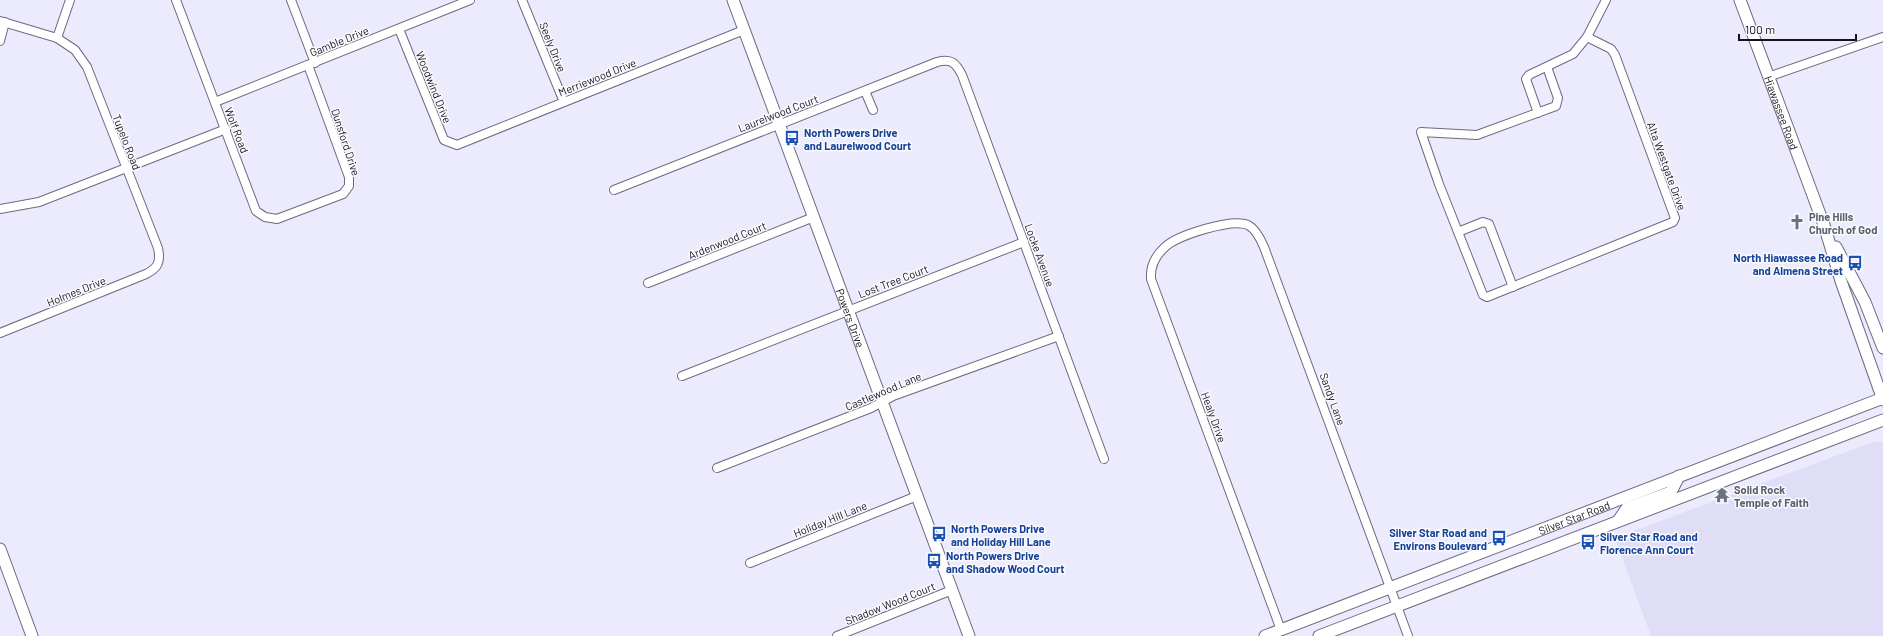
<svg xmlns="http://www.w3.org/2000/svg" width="1883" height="636" font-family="Barlow,sans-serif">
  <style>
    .built { fill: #e0ddf6 }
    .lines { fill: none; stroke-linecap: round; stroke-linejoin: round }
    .street-casing { stroke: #6c6a7e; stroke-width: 10 }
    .secondary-casing { stroke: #6c6a7e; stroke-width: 13 }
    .street { stroke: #fff; stroke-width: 8 }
    .secondary { stroke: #fff; stroke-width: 11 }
    .labels { text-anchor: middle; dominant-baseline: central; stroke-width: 3; stroke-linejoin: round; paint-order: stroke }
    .street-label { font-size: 11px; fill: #14131b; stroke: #fafafe }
    .transit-label { font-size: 11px; font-weight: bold; fill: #164399; stroke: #fafafe; text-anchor: start }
    .worship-label { font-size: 11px; font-weight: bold; fill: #5b616d; stroke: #fafafe; text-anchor: start }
  </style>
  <rect width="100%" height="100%" fill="#ecebfd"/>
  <polygon class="built" points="1873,442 1883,442 1883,636 1651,636 1615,538"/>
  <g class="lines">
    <defs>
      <g id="street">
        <polyline points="176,0 256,211 265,217 277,219 343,194 349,186 349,177 308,65"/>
        <polyline points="291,0 315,63"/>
        <polyline points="522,0 564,102"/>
        <path d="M0,21L57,38L75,50L87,67L158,248C161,262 158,268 146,274L0,333"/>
        <polyline points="399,29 444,140 457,145 744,30"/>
        <polyline points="57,38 70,0"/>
        <polyline points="0,41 5,22"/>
        <polyline points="1547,67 1558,98 1556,106 1477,135 1421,132 1439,184 1483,295 1487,297 1673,222 1675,218 1615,55 1611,49 1587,37"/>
        <polyline points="1768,77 1883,37"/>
        <polyline points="865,91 873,110"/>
        <polyline points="215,102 470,0"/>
        <polyline points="1538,113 1526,79 1529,75 1573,54 1587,37 1606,0"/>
        <path d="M614,190L937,62C951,58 956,63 962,75L1104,459"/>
        <polyline points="0,209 39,202 226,129"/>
        <polyline points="1458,232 1483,222 1489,224 1513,287"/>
        <polyline points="648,283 814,217"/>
        <polyline points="682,376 1024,242"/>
        <polyline points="717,468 871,408 893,396 1059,336"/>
        <polyline points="750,563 917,496"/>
        <path d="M1281,630L1151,279C1150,266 1155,256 1165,247C1178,235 1232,218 1248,225C1256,229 1261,240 1264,247L1408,636"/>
        <polyline points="837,636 952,590"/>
      </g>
      <g id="secondary">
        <path id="s1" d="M733,0L969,636"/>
        <path id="s2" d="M1740,0L1824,225L1841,281L1883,400"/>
        <polyline points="1836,247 1865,302 1883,348"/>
        <polyline points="1618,521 1627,508 1671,492 1679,476"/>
        <polyline points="0,549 32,636"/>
        <path id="s3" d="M1265,636L1883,398"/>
        <polyline points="1319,636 1883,420"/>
      </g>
    </defs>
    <use href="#street" class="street-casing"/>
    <use href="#secondary" class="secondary-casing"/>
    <use href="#street" class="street"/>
    <use href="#secondary" class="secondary"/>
  </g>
  <defs>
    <symbol id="bus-bare" viewBox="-9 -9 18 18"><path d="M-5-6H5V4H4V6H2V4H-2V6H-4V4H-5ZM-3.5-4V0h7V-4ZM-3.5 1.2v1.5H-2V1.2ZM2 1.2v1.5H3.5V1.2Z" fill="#1a4fb4" stroke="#fafafe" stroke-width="2.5" paint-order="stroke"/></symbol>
    <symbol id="church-bare" viewBox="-9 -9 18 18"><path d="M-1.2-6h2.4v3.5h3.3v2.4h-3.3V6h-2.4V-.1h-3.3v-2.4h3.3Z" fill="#6b7280" stroke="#fafafe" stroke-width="2.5" paint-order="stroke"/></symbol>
    <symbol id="temple-bare" viewBox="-9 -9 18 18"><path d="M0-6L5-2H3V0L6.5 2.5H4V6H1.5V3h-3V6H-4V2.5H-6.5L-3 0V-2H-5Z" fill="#6b7280" stroke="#fafafe" stroke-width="2.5" paint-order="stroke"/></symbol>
  </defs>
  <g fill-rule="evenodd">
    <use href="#bus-bare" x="781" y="127" width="22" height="22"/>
    <use href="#church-bare" x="1786" y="211" width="22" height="22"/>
    <use href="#bus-bare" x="1844" y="252" width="22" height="22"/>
    <use href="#temple-bare" x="1711" y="484" width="22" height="22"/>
    <use href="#bus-bare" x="928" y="523" width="22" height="22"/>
    <use href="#bus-bare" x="1488" y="527" width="22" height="22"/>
    <use href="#bus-bare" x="1577" y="531" width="22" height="22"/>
    <use href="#bus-bare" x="923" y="550" width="22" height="22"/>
  </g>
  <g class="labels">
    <g class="street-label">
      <text transform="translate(339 41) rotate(-22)">Gamble Drive</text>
      <text transform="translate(553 47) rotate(68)">Seely Drive</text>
      <text transform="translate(597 77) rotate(-22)">Merriewood Drive</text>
      <text transform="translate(434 87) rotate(68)">Woodwind Drive</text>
      <text transform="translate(778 113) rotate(-21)">Laurelwood Court</text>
      <text stroke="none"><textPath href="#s2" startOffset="120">Hiawassee Road</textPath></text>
      <text transform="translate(237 130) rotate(69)">Wolf Road</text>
      <text transform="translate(127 142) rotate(69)">Tupelo Road</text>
      <text transform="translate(346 142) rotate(72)">Dunsford Drive</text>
      <text transform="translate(1667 166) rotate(70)">Alta Westgate Drive</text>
      <text transform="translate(727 240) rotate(-22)">Ardenwood Court</text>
      <text transform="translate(1040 255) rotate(70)">Locke Avenue</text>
      <text transform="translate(893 281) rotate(-21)">Lost Tree Court</text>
      <text transform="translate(76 291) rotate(-22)">Holmes Drive</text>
      <text stroke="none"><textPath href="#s1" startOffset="339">Powers Drive</textPath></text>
      <text transform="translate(883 391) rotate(-23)">Castlewood Lane</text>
      <text transform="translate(1333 399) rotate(70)">Sandy Lane</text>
      <text transform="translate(1214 417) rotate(70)">Healy Drive</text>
      <text stroke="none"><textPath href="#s3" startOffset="331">Silver Star Road</textPath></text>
      <text transform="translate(830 519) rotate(-22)">Holiday Hill Lane</text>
      <text transform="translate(890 603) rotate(-22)">Shadow Wood Court</text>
    </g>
    <g class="transit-label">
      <text x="804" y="132">North Powers Drive<tspan x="804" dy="13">and Laurelwood Court</tspan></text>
      <text x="1843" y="257" text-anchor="end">North Hiawassee Road<tspan x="1843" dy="13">and Almena Street</tspan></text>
      <text x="951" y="528">North Powers Drive<tspan x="951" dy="13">and Holiday Hill Lane</tspan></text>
      <text x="1487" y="532" text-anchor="end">Silver Star Road and<tspan x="1487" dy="13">Environs Boulevard</tspan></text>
      <text x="1600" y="536">Silver Star Road and<tspan x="1600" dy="13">Florence Ann Court</tspan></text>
      <text x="946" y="555">North Powers Drive<tspan x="946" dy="13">and Shadow Wood Court</tspan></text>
    </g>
    <g class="worship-label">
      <text x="1809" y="216">Pine Hills<tspan x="1809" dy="13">Church of God</tspan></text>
      <text x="1734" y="489">Solid Rock<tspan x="1734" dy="13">Temple of Faith</tspan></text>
    </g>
  </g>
  <path d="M1739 34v6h117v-6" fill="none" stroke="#14131b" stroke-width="2"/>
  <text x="1745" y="34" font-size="12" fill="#14131b" stroke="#fafafe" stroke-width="3" paint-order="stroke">100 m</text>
</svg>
